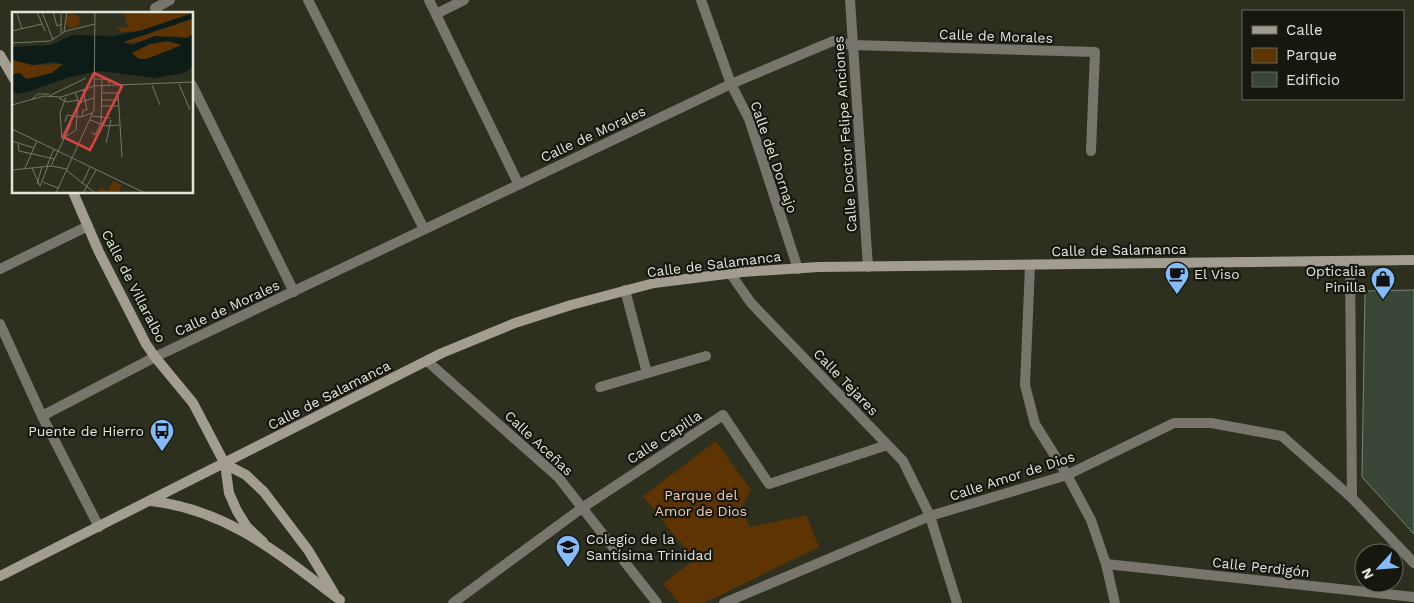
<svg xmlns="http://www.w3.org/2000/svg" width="1414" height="603" font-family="'Work Sans',sans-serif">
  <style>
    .green { fill: #5e3403 }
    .building { fill: #384537; stroke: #778676 }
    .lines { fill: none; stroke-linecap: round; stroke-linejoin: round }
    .street { stroke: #78756d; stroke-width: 10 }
    .secondary { stroke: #a29d90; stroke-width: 10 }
    .labels { text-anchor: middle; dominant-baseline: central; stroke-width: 4.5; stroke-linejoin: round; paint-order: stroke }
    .street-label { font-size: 14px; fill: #e3e5db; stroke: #16170f }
    .poi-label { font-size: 14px; fill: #e3e5db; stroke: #16170f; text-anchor: end }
    .park-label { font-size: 14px; fill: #f2cdaf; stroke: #16170f }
    .inset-road { fill: none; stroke: #76786a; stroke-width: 1 }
    .view { fill: #d84443; fill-opacity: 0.15; stroke: #d84443; stroke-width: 2.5 }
    .inset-edge { fill: none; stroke: #e3e5db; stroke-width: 2.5 }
  </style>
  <rect width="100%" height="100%" fill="#2d301f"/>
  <polygon class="green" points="716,441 751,490 741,508 750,527 806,515 819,547 704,603 679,603 663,584 694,560 643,496"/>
  <polygon class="building" points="1414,290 1414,534 1362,477 1365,291"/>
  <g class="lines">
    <g class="street">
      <polyline points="308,0 424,229"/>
      <polyline points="429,0 518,183"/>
      <polyline points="701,0 731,84 749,119 798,269"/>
      <polyline points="850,0 868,267"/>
      <polyline points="158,14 155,8 170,0"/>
      <polyline points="436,14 464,0"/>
      <polyline points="192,85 294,292"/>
      <polyline points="1350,261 1352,498"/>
      <polyline points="1030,265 1025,385 1035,424 1067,475 1091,520 1106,564 1115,603"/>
      <polyline points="0,269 88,226"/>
      <polyline points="730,273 751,303 903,461 930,516 957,603"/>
      <polyline points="625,290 647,373"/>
      <polyline points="0,324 42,416 99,527"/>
      <polyline points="427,361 558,477 657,603"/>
      <polyline points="600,387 706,356"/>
      <polyline points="42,416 155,357 731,84 833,41 852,45 1095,52 1091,151"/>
      <polyline points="1106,564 1414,597"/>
      <polyline points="453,603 582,508 723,415 769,484 887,445"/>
      <polyline points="724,603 930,516 1067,475 1174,423 1211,423 1282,436 1352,498 1414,563"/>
    </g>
    <g class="secondary">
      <polyline points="0,55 14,79"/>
      <polyline points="73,192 99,252 146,344 155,357 193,403 225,464 229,493 237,511 247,527 263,542"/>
      <polyline points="225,464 246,475 264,492 308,550 334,593"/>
      <path d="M151,501C229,510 280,555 340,600"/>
      <polyline points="0,576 442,353 515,323 571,305 654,283 742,272 818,267 1414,260"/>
    </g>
  </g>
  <defs>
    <symbol id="cafe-pin" viewBox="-11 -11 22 30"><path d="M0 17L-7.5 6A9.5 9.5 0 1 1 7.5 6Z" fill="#84bcfb" stroke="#16170f"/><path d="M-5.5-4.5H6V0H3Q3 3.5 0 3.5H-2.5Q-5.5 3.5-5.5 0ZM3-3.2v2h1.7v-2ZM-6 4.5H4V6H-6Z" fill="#111"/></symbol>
    <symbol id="shop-pin" viewBox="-11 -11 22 30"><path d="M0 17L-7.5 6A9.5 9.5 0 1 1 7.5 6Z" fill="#84bcfb" stroke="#16170f"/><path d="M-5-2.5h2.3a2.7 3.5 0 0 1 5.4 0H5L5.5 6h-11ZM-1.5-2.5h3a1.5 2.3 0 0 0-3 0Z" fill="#111"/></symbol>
    <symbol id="bus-pin" viewBox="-11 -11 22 30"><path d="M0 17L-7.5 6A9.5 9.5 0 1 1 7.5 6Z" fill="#84bcfb" stroke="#16170f"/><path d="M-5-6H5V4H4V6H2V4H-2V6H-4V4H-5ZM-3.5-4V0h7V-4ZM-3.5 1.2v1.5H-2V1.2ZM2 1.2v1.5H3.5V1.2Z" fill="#111"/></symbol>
    <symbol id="school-pin" viewBox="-11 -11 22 30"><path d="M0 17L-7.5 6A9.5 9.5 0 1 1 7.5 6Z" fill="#84bcfb" stroke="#16170f"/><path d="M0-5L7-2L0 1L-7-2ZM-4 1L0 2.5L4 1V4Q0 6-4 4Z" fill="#111"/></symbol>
  </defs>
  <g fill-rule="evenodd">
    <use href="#cafe-pin" x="1163" y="260" width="28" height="38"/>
    <use href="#shop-pin" x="1369" y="265" width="28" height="38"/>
    <use href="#bus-pin" x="148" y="417" width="28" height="38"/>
    <use href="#school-pin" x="554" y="533" width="28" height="38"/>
  </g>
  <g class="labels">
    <g class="street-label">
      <text transform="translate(996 36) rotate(2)">Calle de Morales</text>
      <text transform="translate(593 134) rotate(-25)">Calle de Morales</text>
      <text transform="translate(845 134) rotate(-94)">Calle Doctor Felipe Anciones</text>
      <text transform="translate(774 157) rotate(71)">Calle del Dornajo</text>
      <text transform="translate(1119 250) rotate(-1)">Calle de Salamanca</text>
      <text transform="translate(714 264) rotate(-7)">Calle de Salamanca</text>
      <text transform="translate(134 286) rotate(63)">Calle de Villaralbo</text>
      <text transform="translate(227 308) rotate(-25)">Calle de Morales</text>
      <text transform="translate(846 382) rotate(46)">Calle Tejares</text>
      <text transform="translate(329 395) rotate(-27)">Calle de Salamanca</text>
      <text transform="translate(664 437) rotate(-33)">Calle Capilla</text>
      <text transform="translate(539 443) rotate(43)">Calle Aceñas</text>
      <text transform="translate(1012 476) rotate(-18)">Calle Amor de Dios</text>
      <text transform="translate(1261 567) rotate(6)">Calle Perdigón</text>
    </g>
    <g class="poi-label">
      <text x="1366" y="271">Opticalia<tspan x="1366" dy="16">Pinilla</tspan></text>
      <text x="1194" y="274" text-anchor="start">El Viso</text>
      <text x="144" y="431">Puente de Hierro</text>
      <text x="586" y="539" text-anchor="start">Colegio de la<tspan x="586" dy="16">Santísima Trinidad</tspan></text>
    </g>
    <g class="park-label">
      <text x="701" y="495">Parque del<tspan x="701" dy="16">Amor de Dios</tspan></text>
    </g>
  </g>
  <g transform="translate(12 12)">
    <rect width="181" height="181" fill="#2d301f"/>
    <path d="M112,0H181V1L127,19L109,20L105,15L116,16ZM54 9a7 7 0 1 1 14 0a7 7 0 1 1-14 0ZM181,6V22L175,26L163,24L111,32L121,24H130ZM155,29L170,33L135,47L124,46L119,41L130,34ZM0,48L21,53L51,52L40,61L15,67L0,65ZM101,169L110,173L106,181L86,180L88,175L96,179Z" fill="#5e3403"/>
    <path d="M181,1L180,7L111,30L120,33L143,24L175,26L181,22V55L172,61L143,66L88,59L58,65L15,80L4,82L0,78L1,62L8,61L14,67L24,65L40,61L51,52L41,50L21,53L0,48V35L39,33L60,23L102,24L131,18ZM155,29L170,33L135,47H127L120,41L138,32Z" fill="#0d1c17" fill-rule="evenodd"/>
    <path class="inset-road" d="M25,0L33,19M30,0L41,28M41,0L45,14L50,12M5,1L10,17M49,2V21M0,19L30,12M52,20L55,0M0,31L38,29L54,19L83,12M83,67H97V73M167,72L178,98M140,73L148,93M79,74L182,70M90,81H106L110,145M37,84L74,66M47,86L55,90L66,88M20,87L26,82H37M90,88H106M66,91L82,86M0,93L32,84L49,85L80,75M90,94H107M80,104L98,106M70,105L71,98H75L71,77M78,108L94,114L107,113M53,110L55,103L69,105L80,101M0,117L133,181M79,120L83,123L89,111L90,67M50,127L64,118L66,88L63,80M50,127L48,101L54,85M0,129L22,136M94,131L99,108M6,132L7,139L43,147M35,154L42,137M39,154L59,112M13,156L25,129M20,156L28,174L36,154M0,158L39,154L55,157M54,158L83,181M31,170L46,176M25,172L30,155M70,172L78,155M44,181L82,98L83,0M71,181L84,158"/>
    <path class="view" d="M82,61L110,74L78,138L51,125Z"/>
    <rect width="181" height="181" class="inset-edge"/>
  </g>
  <rect x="1242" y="10" width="162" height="90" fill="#16170f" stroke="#686961"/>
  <rect x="1252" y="26" width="25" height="8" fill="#a29d90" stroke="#686961"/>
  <text x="1286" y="35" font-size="15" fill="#e3e5db">Calle</text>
  <rect x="1252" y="48" width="25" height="15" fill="#5e3403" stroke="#686961"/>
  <text x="1286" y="60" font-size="15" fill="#e3e5db">Parque</text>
  <rect x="1252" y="72" width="25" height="15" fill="#384537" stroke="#686961"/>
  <text x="1286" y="85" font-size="15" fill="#e3e5db">Edificio</text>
  <g transform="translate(1379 568) rotate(244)"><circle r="24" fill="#16170f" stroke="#686961"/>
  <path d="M0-4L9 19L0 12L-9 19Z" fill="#84bcfb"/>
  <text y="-8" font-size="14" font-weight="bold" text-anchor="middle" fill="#e3e5db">N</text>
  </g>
</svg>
